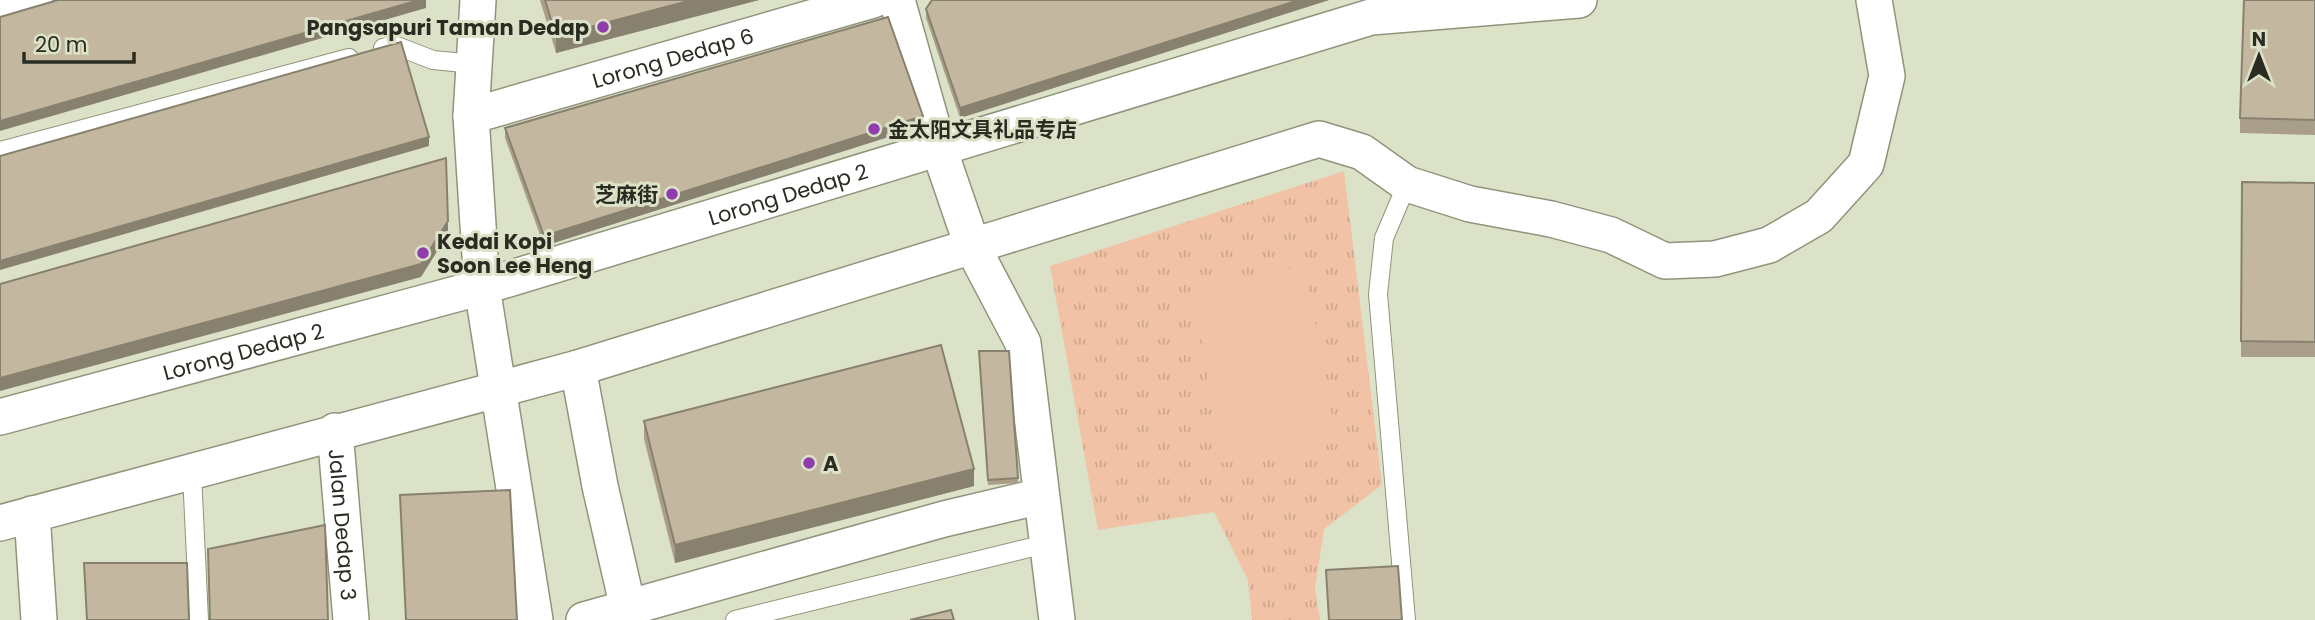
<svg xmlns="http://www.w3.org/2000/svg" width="2315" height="620" font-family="Poppins,'Noto Sans SC',sans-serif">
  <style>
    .grass { fill: url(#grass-tufts) }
    .pitch { fill: #f1c2a5 }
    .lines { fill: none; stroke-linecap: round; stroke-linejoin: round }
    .lane-casing { stroke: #8f957c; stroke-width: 20 }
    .street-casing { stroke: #8f957c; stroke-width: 38 }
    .lane { stroke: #fff; stroke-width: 18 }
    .street { stroke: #fff; stroke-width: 35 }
    .wall { fill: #a89e89 }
    .shaded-wall { fill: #88816f }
    .building { fill: #c3b89f; stroke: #88816f; stroke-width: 2 }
    .poi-dot { fill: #903caa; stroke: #dce2c7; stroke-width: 2.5 }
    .labels { text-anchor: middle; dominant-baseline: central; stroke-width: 6; stroke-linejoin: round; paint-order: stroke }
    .poi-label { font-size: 21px; font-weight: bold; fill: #2a2c22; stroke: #dce2c7; text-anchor: start }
    .street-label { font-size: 21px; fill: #2a2c22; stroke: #dce2c7 }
  </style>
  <defs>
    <pattern id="grass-tufts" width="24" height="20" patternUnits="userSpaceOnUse" patternTransform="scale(1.75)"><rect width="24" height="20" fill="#f1c2a5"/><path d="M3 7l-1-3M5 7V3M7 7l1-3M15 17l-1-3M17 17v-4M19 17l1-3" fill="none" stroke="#cfa78e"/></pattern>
  </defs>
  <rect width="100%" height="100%" fill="#dce2c7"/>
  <polygon class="grass" points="1344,171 1382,485 1324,529 1315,588 1320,620 1252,620 1248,580 1214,512 1098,530 1050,266"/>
  <polygon class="pitch" points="1305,266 1337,443 1221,463 1193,286"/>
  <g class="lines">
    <defs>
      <g id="lane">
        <polyline points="383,48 394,45 433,60 474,64"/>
        <polyline points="0,151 349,58"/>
        <polyline points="192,474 199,620"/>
        <polyline points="735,620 1045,544"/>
        <polyline points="1406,620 1378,294 1384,238 1407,184"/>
      </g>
      <g id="street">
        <polyline points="478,0 471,116 482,287 535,620"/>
        <polyline points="897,0 938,146 973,248 1023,343 1057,620"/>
        <polyline points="0,10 35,0"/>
        <path id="s1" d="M471,116L873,0"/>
        <polyline points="578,368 600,486 628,608"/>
        <path id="s2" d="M0,417L482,287L1371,17L1579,0"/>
        <path id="s3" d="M335,431L351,620"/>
        <polyline points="32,514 39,620"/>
        <polyline points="0,523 578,368 1319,139 1362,152 1407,184 1470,204 1551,219 1611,235 1665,261 1715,259 1769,245 1819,216 1866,164 1887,76 1874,0"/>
        <polyline points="584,620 944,519 1041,496"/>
      </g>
    </defs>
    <use href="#lane" class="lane-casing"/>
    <use href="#street" class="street-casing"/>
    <use href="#lane" class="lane"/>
    <use href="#street" class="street"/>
  </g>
  <g class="wall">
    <polygon points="540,0 759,0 556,53"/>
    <polygon points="932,0 1329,0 960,118 926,18 926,9"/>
    <polygon points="2315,0 2315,135 2240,133 2240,118"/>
    <polygon points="923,126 544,246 505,138 505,128"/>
    <polygon points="2242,182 2315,183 2315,357 2241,357"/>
    <polygon points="979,356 1018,478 1018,483 988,485"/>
    <polygon points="644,421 974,486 675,563 644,439"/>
  </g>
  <g class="shaded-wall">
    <polygon points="419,0 426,0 426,8 0,131 0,121"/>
    <polygon points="692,0 759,0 556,53 556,36"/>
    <polygon points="1299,0 1329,0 960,118 960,108"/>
    <polygon points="923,116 923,126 544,246 544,236"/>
    <polygon points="429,137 429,146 0,270 0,261"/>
    <polygon points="448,221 448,234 421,277 0,391 0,378"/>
    <polygon points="974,469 974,486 675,563 675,545"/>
  </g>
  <g class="building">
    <polygon points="58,0 419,0 0,121 0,17"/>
    <polygon points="545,0 692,0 556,36"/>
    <polygon points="932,0 1299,0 960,108 926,9"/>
    <polygon points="2244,0 2315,0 2315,120 2240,118"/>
    <polygon points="888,17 923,116 544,236 505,128"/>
    <polygon points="401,42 429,137 0,261 0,156"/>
    <polygon points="446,158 448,221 421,264 0,378 0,284"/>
    <polygon points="2242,182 2315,183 2315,342 2241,341"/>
    <polygon points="941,345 974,469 675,545 644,421"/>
    <polygon points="979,351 1009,351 1018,478 988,480"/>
    <polygon points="510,490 517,620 406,620 400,495"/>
    <polygon points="325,525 328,620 210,620 208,549"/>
    <polygon points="84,563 187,563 189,620 87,620"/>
    <polygon points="1398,566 1402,620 1329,620 1326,570"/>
    <polygon points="951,610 954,620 910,620"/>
  </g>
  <g class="poi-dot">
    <circle cx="603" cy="27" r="7"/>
    <circle cx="874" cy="129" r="7"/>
    <circle cx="672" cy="194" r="7"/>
    <circle cx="423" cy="253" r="7"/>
    <circle cx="809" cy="463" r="7"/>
  </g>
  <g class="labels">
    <g class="poi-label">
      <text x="589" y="27" text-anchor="end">Pangsapuri Taman Dedap</text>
      <text x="888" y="129">金太阳文具礼品专店</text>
      <text x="658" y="194" text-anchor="end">芝麻街</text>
      <text x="437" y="241">Kedai Kopi<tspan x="437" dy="24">Soon Lee Heng</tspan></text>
      <text x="823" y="463">A</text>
    </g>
    <g class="street-label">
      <text stroke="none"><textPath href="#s1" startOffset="210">Lorong Dedap 6</textPath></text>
      <text stroke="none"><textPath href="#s2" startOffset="819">Lorong Dedap 2</textPath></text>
      <text stroke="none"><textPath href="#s2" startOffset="252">Lorong Dedap 2</textPath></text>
      <text stroke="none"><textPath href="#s3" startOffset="94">Jalan Dedap 3</textPath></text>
    </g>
  </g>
  <g transform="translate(2259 56)" stroke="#dce2c7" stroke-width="5" paint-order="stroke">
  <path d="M0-5L12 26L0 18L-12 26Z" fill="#2a2c22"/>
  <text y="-10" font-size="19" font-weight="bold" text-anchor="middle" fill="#2a2c22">N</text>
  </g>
  <path d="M24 52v10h110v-10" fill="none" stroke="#2a2c22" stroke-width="3.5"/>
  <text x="35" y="52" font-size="21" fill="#2a2c22" stroke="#dce2c7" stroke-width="5" paint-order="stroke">20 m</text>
</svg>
